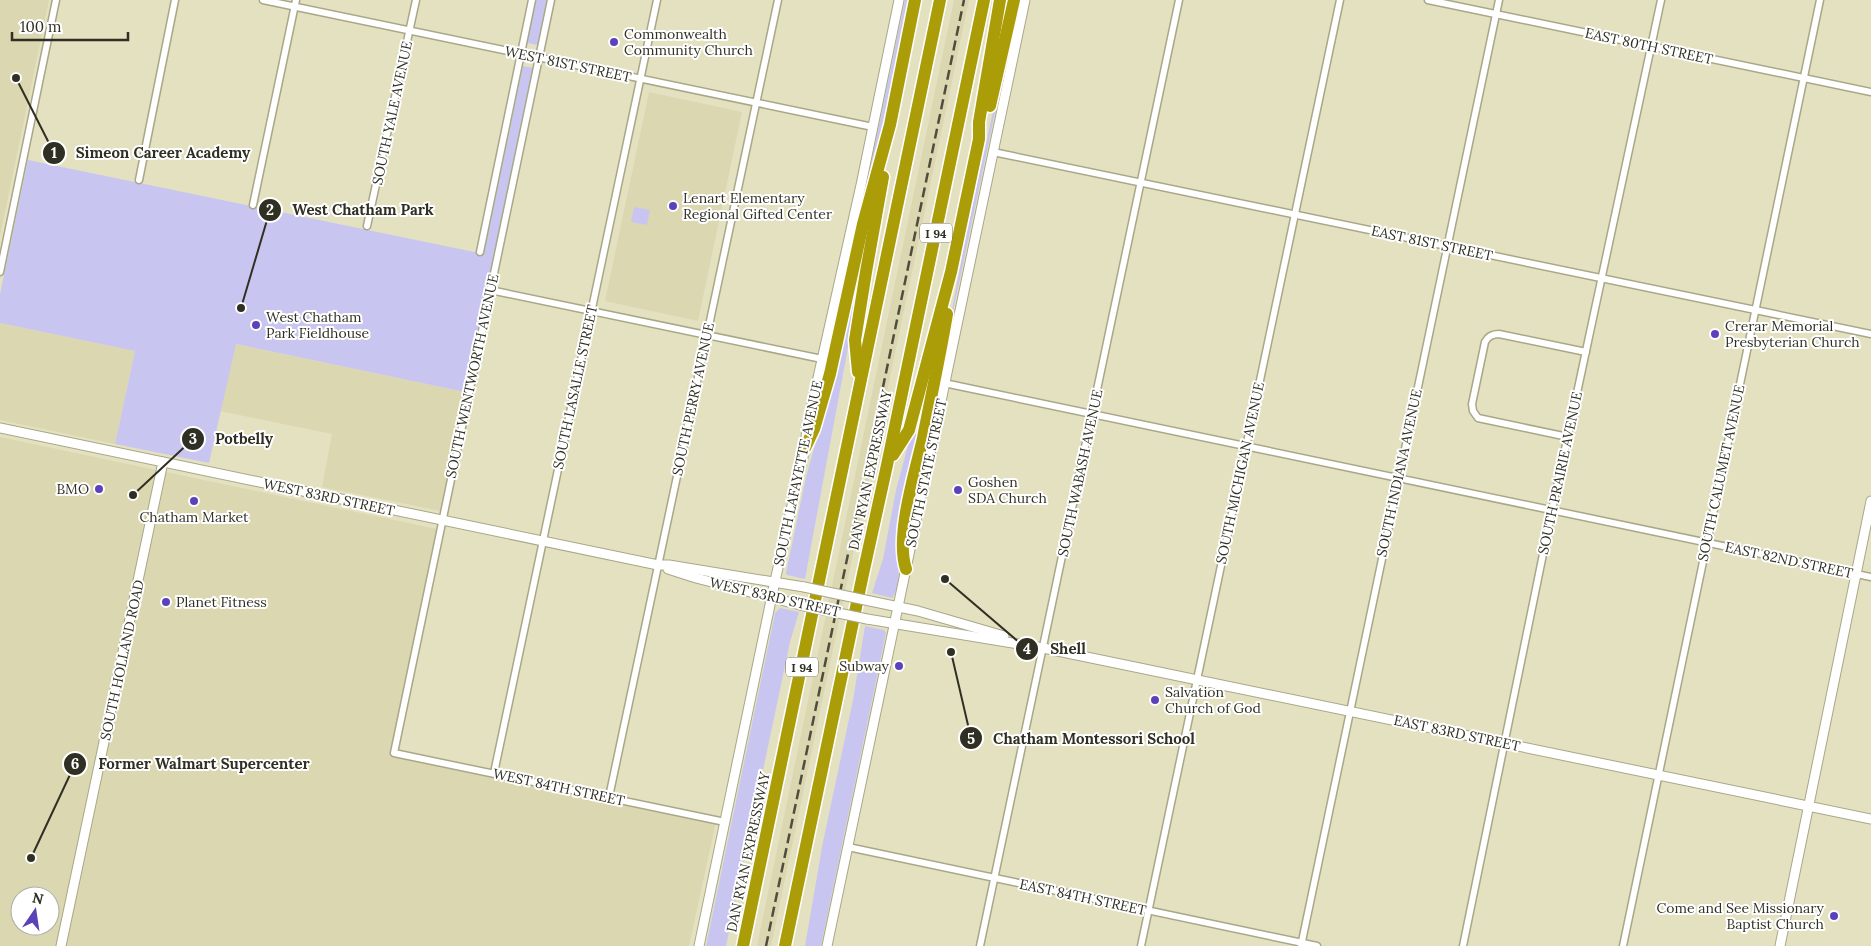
<svg xmlns="http://www.w3.org/2000/svg" width="1871" height="946" font-family="Lora,serif">
  <style>
    .built { fill: #dbd7b0; fill-rule: evenodd }
    .green { fill: #c8c6f1 }
    .lines { fill: none; stroke-linecap: round; stroke-linejoin: round }
    .minor-casing { stroke: #a9a788; stroke-width: 9 }
    .tertiary-casing { stroke: #a9a788; stroke-width: 11 }
    .secondary-casing { stroke: #a9a788; stroke-width: 11 }
    .motorway-casing { stroke: #fff; stroke-width: 15 }
    .minor { stroke: #fff; stroke-width: 6 }
    .tertiary { stroke: #fff; stroke-width: 9 }
    .secondary { stroke: #fff; stroke-width: 9 }
    .motorway { stroke: #ab9d08; stroke-width: 12 }
    .rail { stroke: #4f4e3e; stroke-width: 2.5; stroke-dasharray: 10 5; stroke-linecap: butt }
    .tertiary-bridge-casing { stroke: #a9a788; stroke-width: 11; stroke-linecap: butt }
    .tertiary-bridge { stroke: #fff; stroke-width: 9 }
    .poi-dot { fill: #5c42ba; stroke: #fff; stroke-width: 2 }
    .labels { text-anchor: middle; dominant-baseline: central; stroke-width: 4; stroke-linejoin: round; paint-order: stroke }
    .shield { fill: #fff; stroke: #6e6d65; stroke-width: 1 }
    .shield-label { font-size: 12px; font-weight: bold; fill: #302f23 }
    .poi-label { font-size: 14px; fill: #302f23; stroke: #fff; text-anchor: start }
    .street-label { font-size: 14px; fill: #302f23; stroke: #fff }
    .leader { fill: none; stroke: #302f23; stroke-width: 2 }
    .callout-dot { fill: #302f23; stroke: #fff; stroke-width: 2 }
    .mark-label { font-size: 15px; text-anchor: middle; font-weight: bold; fill: #fff }
    .callout-label { font-size: 15px; text-anchor: middle; font-weight: bold; fill: #302f23; stroke: #fff; stroke-width: 4; stroke-linejoin: round; paint-order: stroke }
  </style>
  <rect width="100%" height="100%" fill="#e4e1c1"/>
  <g class="built">
    <polygon points="0,0 49,0 0,236"/>
    <polygon points="954,0 969,0 771,946 757,946"/>
    <polygon points="649,92 742,112 698,321 605,301"/>
    <polygon points="0,323 135,351 115,444 0,420"/>
    <polygon points="235,344 465,392 441,511 322,487 332,434 220,411"/>
    <path d="M0,437L437,529L391,749L717,817L689,946H0ZM20,896H50V926H20Z"/>
  </g>
  <g class="green">
    <polygon points="536,0 547,0 538,45 527,43"/>
    <polygon points="905,0 908,0 885,114 862,207"/>
    <polygon points="523,66 533,68 465,392 236,344 209,463 115,444 135,351 0,323 0,294 28,160 484,254"/>
    <polygon points="1001,75 1003,75 950,326 949,326 967,230"/>
    <polygon points="634,207 650,210 647,225 631,222"/>
    <polygon points="870,218 872,218 805,579 787,575 786,573 806,477 839,359"/>
    <path d="M934,349L899,550C898,564 901,586 892,598L872,593L883,559L896,490Z"/>
    <polygon points="780,608 799,612 790,642 726,946 706,946 775,613"/>
    <polygon points="865,626 884,630 886,633 821,946 805,946 822,847 853,700"/>
  </g>
  <g class="lines">
    <defs>
      <g id="minor">
        <polyline points="263,0 873,127"/>
        <polyline points="551,0 394,753 725,822"/>
        <polyline points="1428,0 1871,92"/>
        <polyline points="993,152 1871,334"/>
        <polyline points="139,180 175,0"/>
        <polyline points="253,205 296,0"/>
        <polyline points="367,226 416,0"/>
        <polyline points="480,252 532,0"/>
        <polyline points="0,272 56,0"/>
        <polyline points="490,290 822,359"/>
        <polyline points="944,383 1871,577"/>
        <path d="M1568,437L1478,418L1473,411L1472,404L1485,342C1488,336 1493,334 1499,334L1586,352"/>
        <polyline points="494,773 657,0"/>
        <polyline points="609,797 778,0"/>
        <polyline points="848,847 1317,946"/>
        <polyline points="980,946 1179,0"/>
        <polyline points="1141,946 1340,0"/>
        <polyline points="1301,946 1499,0"/>
        <polyline points="1463,946 1552,510 1661,0"/>
        <polyline points="1623,946 1820,0"/>
      </g>
      <g id="tertiary">
        <polyline points="0,428 658,565 669,565 804,587"/>
        <polyline points="668,569 696,578 800,605"/>
        <polyline points="870,601 918,611 1004,636"/>
        <polyline points="867,619 1043,648 1871,819"/>
        <polyline points="1780,946 1871,501"/>
      </g>
      <g id="secondary">
        <polyline points="61,946 163,462"/>
        <polyline points="699,946 775,581 805,448 807,427 861,185 899,0"/>
        <polyline points="827,946 1025,0"/>
      </g>
      <g id="motorway">
        <polyline points="990,106 1014,0"/>
        <polyline points="858,372 855,340 866,272 883,177"/>
        <polyline points="805,448 814,429 830,374 863,224 890,125 915,0"/>
        <polyline points="893,455 909,430 951,272 979,139 979,122 1000,0"/>
        <path d="M906,569C895,536 915,473 923,438C931,397 940,356 947,314"/>
        <polyline points="743,946 940,0"/>
        <polyline points="785,946 863,574 887,465 984,0"/>
      </g>
    </defs>
    <use href="#minor" class="minor-casing"/>
    <use href="#tertiary" class="tertiary-casing"/>
    <use href="#secondary" class="secondary-casing"/>
    <use href="#motorway" class="motorway-casing"/>
    <use href="#minor" class="minor"/>
    <use href="#tertiary" class="tertiary"/>
    <use href="#secondary" class="secondary"/>
    <use href="#motorway" class="motorway"/>
    <polyline class="rail" points="766,946 964,0"/>
    <defs>
      <g id="tertiary-bridge">
        <polyline points="804,587 870,601"/>
        <polyline points="800,605 867,619"/>
      </g>
    </defs>
    <use href="#tertiary-bridge" class="tertiary-bridge-casing"/>
    <use href="#tertiary-bridge" class="tertiary-bridge"/>
  </g>
  <g class="poi-dot">
    <circle cx="614" cy="42" r="5"/>
    <circle cx="673" cy="206" r="5"/>
    <circle cx="256" cy="325" r="5"/>
    <circle cx="1715" cy="334" r="5"/>
    <circle cx="99" cy="489" r="5"/>
    <circle cx="958" cy="490" r="5"/>
    <circle cx="194" cy="501" r="5"/>
    <circle cx="166" cy="602" r="5"/>
    <circle cx="899" cy="666" r="5"/>
    <circle cx="1155" cy="700" r="5"/>
    <circle cx="1834" cy="916" r="5"/>
  </g>
  <g class="labels">
    <g class="shield">
      <rect x="920" y="223.5" width="32" height="19" rx="4"/>
      <rect x="786" y="657.5" width="32" height="19" rx="4"/>
    </g>
    <g class="shield-label">
      <text x="936" y="233">I 94</text>
      <text x="802" y="667">I 94</text>
    </g>
    <g class="poi-label">
      <text x="624" y="34">Commonwealth<tspan x="624" dy="16">Community Church</tspan></text>
      <text x="683" y="198">Lenart Elementary<tspan x="683" dy="16">Regional Gifted Center</tspan></text>
      <text x="266" y="317">West Chatham<tspan x="266" dy="16">Park Fieldhouse</tspan></text>
      <text x="1725" y="326">Crerar Memorial<tspan x="1725" dy="16">Presbyterian Church</tspan></text>
      <text x="968" y="482">Goshen<tspan x="968" dy="16">SDA Church</tspan></text>
      <text x="89" y="489" text-anchor="end">BMO</text>
      <text x="194" y="517" text-anchor="middle">Chatham Market</text>
      <text x="176" y="602">Planet Fitness</text>
      <text x="889" y="666" text-anchor="end">Subway</text>
      <text x="1165" y="692">Salvation<tspan x="1165" dy="16">Church of God</tspan></text>
      <text x="1824" y="908" text-anchor="end">Come and See Missionary<tspan x="1824" dy="16">Baptist Church</tspan></text>
    </g>
    <g class="street-label">
      <text transform="translate(1649 46) rotate(12)">EAST 80TH STREET</text>
      <text transform="translate(568 64) rotate(12)">WEST 81ST STREET</text>
      <text transform="translate(392 113) rotate(-78)">SOUTH YALE AVENUE</text>
      <text transform="translate(1432 243) rotate(12)">EAST 81ST STREET</text>
      <text transform="translate(472 376) rotate(-78)">SOUTH WENTWORTH AVENUE</text>
      <text transform="translate(575 387) rotate(-78)">SOUTH LASALLE STREET</text>
      <text transform="translate(693 399) rotate(-78)">SOUTH PERRY AVENUE</text>
      <text transform="translate(870 470) rotate(-78)">DAN RYAN EXPRESSWAY</text>
      <text transform="translate(798 473) rotate(-78)">SOUTH LAFAYETTE AVENUE</text>
      <text transform="translate(926 473) rotate(-78)">SOUTH STATE STREET</text>
      <text transform="translate(1080 473) rotate(-78)">SOUTH WABASH AVENUE</text>
      <text transform="translate(1240 473) rotate(-78)">SOUTH MICHIGAN AVENUE</text>
      <text transform="translate(1399 473) rotate(-78)">SOUTH INDIANA AVENUE</text>
      <text transform="translate(1560 473) rotate(-78)">SOUTH PRAIRIE AVENUE</text>
      <text transform="translate(1721 473) rotate(-78)">SOUTH CALUMET AVENUE</text>
      <text transform="translate(329 497) rotate(12)">WEST 83RD STREET</text>
      <text transform="translate(1789 560) rotate(12)">EAST 82ND STREET</text>
      <text transform="translate(775 597) rotate(13)">WEST 83RD STREET</text>
      <text transform="translate(122 660) rotate(-78)">SOUTH HOLLAND ROAD</text>
      <text transform="translate(1457 733) rotate(12)">EAST 83RD STREET</text>
      <text transform="translate(559 787) rotate(12)">WEST 84TH STREET</text>
      <text transform="translate(748 852) rotate(-78)">DAN RYAN EXPRESSWAY</text>
      <text transform="translate(1083 897) rotate(12)">EAST 84TH STREET</text>
    </g>
  </g>
  <path class="leader" d="M16 78L54 153M241 308L270 210M133 495L193 439M945 579L1027 649M951 652L971 738M31 858L75 764"/>
  <g class="callout-dot">
    <circle cx="16" cy="78" r="5"/>
    <circle cx="241" cy="308" r="5"/>
    <circle cx="133" cy="495" r="5"/>
    <circle cx="945" cy="579" r="5"/>
    <circle cx="951" cy="652" r="5"/>
    <circle cx="31" cy="858" r="5"/>
    <circle cx="54" cy="153" r="12"/>
    <circle cx="270" cy="210" r="12"/>
    <circle cx="193" cy="439" r="12"/>
    <circle cx="1027" cy="649" r="12"/>
    <circle cx="971" cy="738" r="12"/>
    <circle cx="75" cy="764" r="12"/>
  </g>
  <g class="mark-label">
    <text x="54" y="158">1</text>
    <text x="270" y="215">2</text>
    <text x="193" y="444">3</text>
    <text x="1027" y="654">4</text>
    <text x="971" y="744">5</text>
    <text x="75" y="769">6</text>
  </g>
  <g class="callout-label">
    <text x="163" y="158">Simeon Career Academy</text>
    <text x="363" y="215">West Chatham Park</text>
    <text x="244" y="444">Potbelly</text>
    <text x="1068" y="654">Shell</text>
    <text x="1094" y="744">Chatham Montessori School</text>
    <text x="204" y="769">Former Walmart Supercenter</text>
  </g>
  <g transform="translate(35 911) rotate(13)"><circle r="24" fill="#ffffff" stroke="#acaca7"/>
  <path d="M0-4L9 19L0 12L-9 19Z" fill="#5c42ba"/>
  <text y="-8" font-size="14" font-weight="bold" text-anchor="middle" fill="#302f23">N</text>
  </g>
  <path d="M12 32v8h116v-8" fill="none" stroke="#302f23" stroke-width="2.5"/>
  <text x="20" y="32" font-size="15" fill="#302f23" stroke="#ffffff" stroke-width="4" paint-order="stroke">100 m</text>
</svg>
